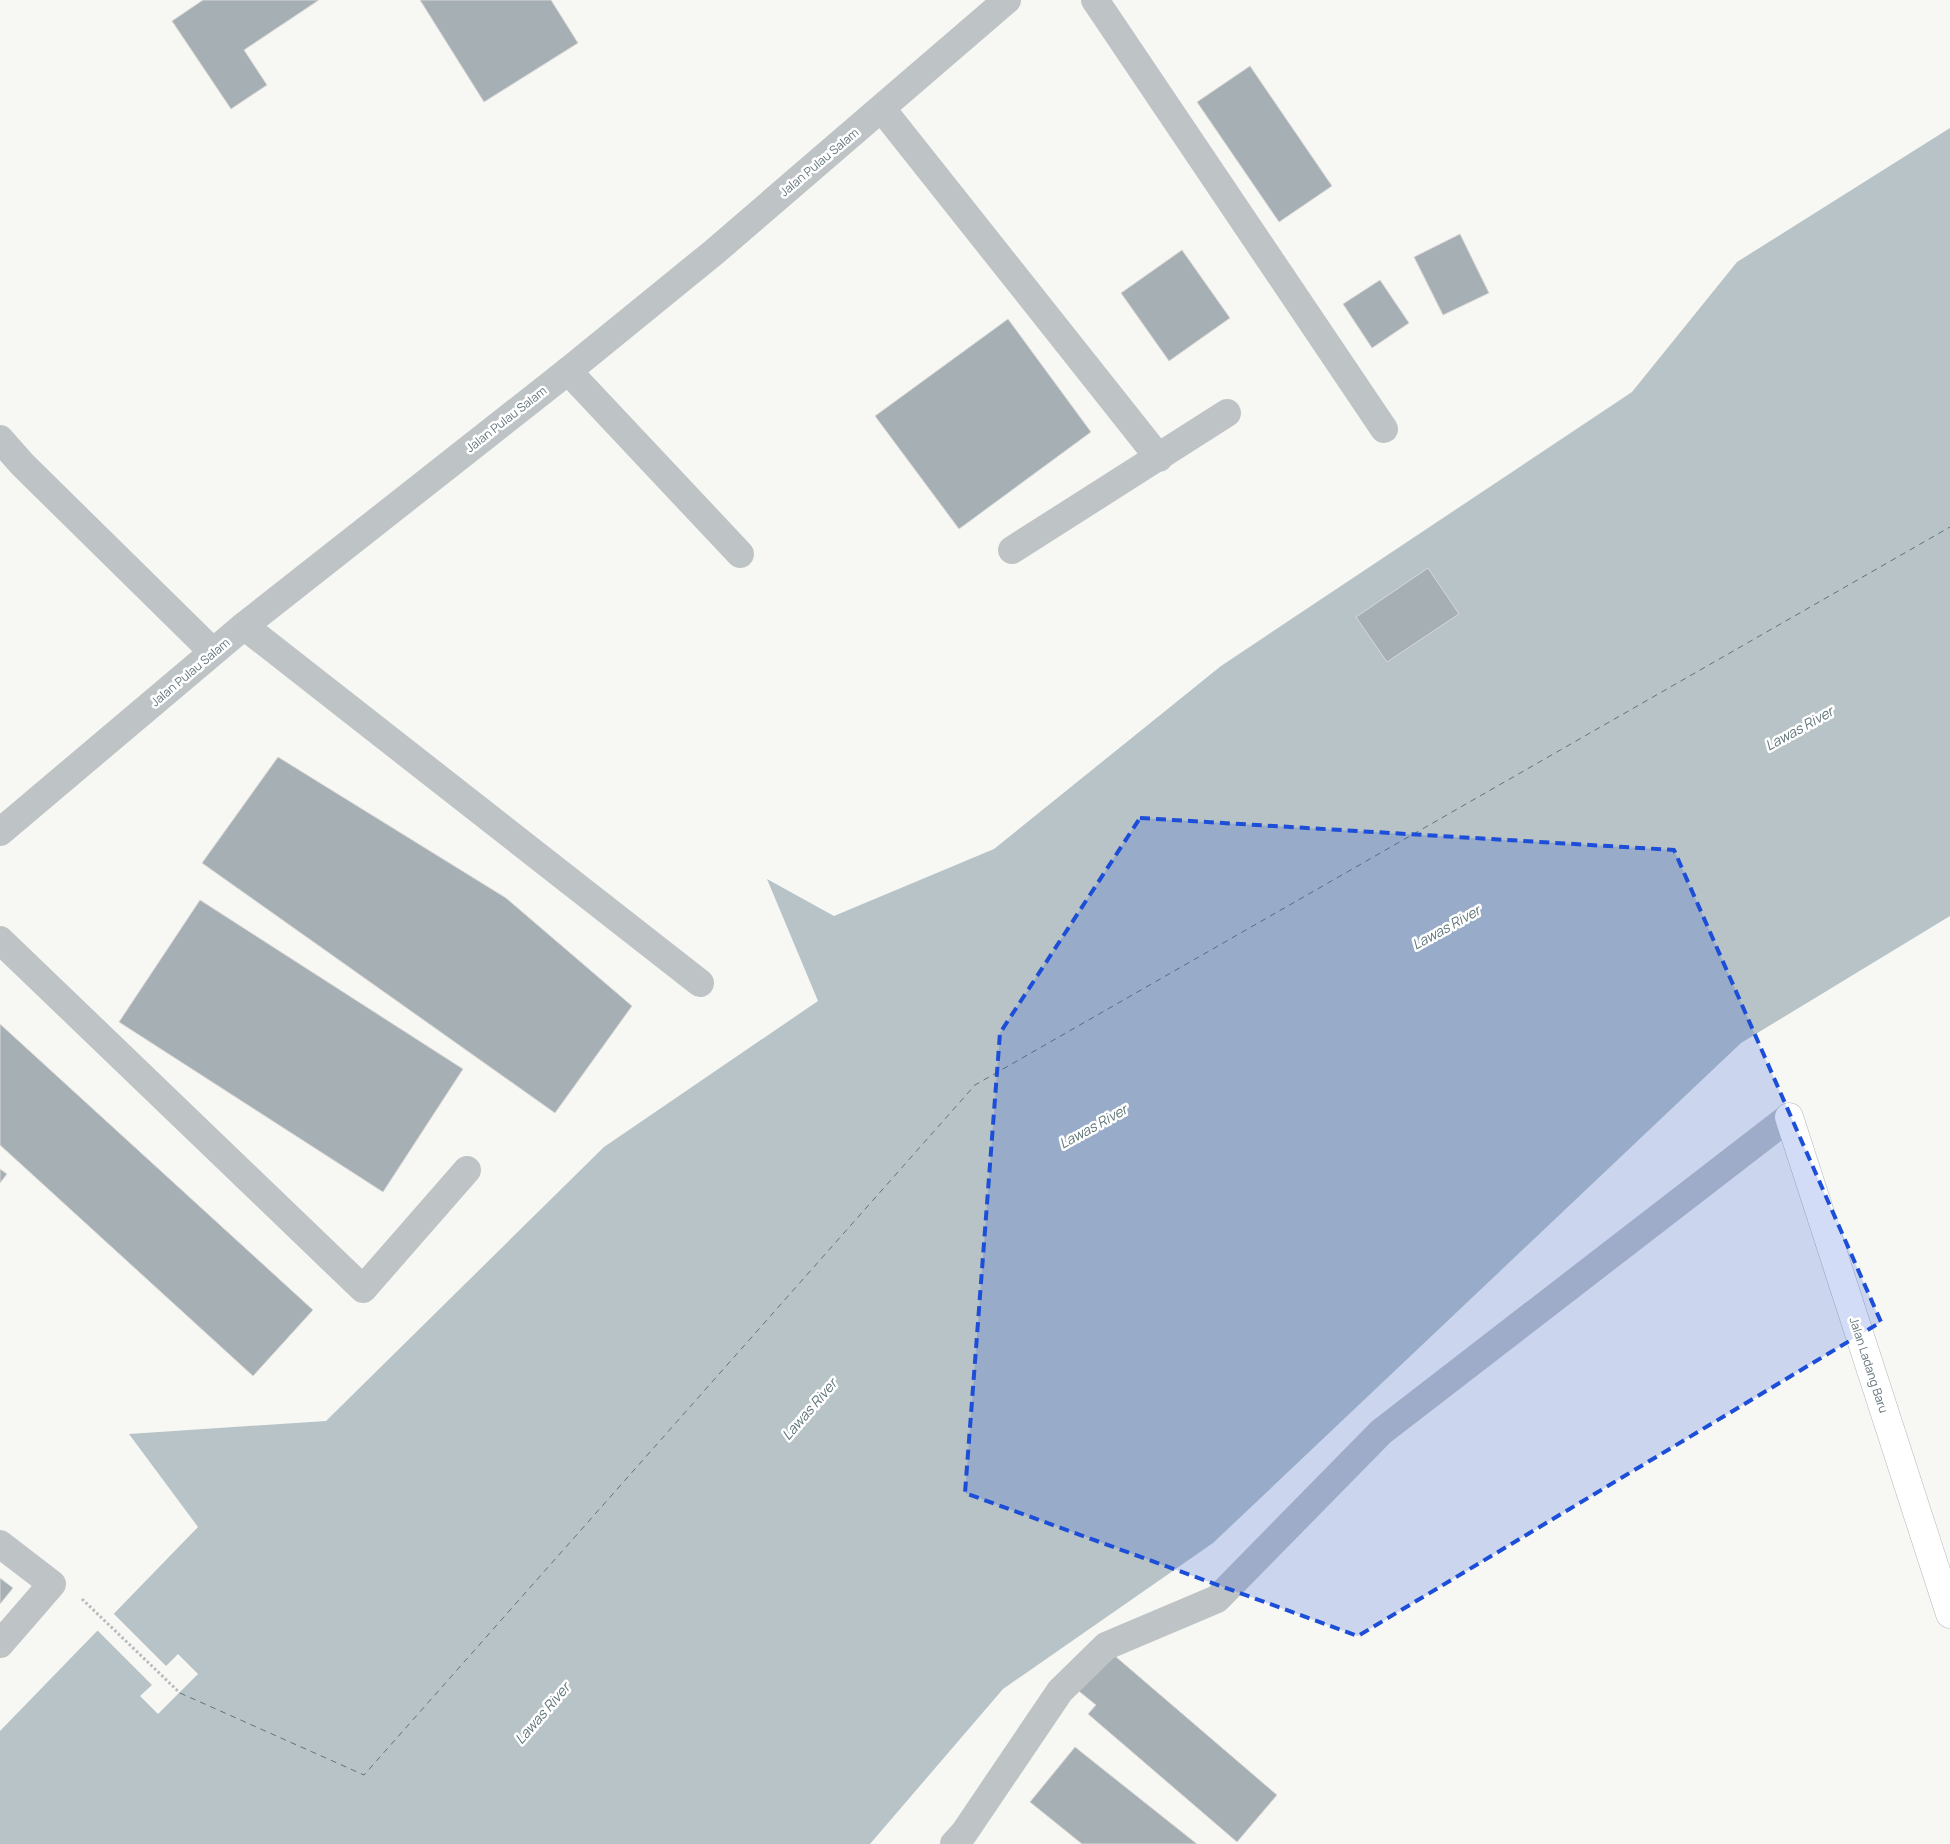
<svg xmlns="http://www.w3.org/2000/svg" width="1950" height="1844" font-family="Manrope,sans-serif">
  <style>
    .water { fill: #b7c3c6 }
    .pier { fill: #f7f7f4 }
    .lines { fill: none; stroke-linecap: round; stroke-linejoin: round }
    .ferry { stroke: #5f7578; stroke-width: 1; stroke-dasharray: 6 5; stroke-linecap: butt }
    .building { fill: #a6afb3; stroke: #d9d8d7 }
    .secondary-casing { stroke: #b1b8bb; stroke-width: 29 }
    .path { stroke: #b7bbbd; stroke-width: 3; stroke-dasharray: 2.5 2.5; stroke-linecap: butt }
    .street { stroke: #bec4c6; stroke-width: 28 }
    .secondary { stroke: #fff; stroke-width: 28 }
    .marked { fill: #1d4ed8; fill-opacity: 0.2; stroke: #1d4ed8; stroke-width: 4; stroke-dasharray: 10 6; stroke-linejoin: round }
    .labels { text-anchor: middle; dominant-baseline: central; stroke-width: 5; stroke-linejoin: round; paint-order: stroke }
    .street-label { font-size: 12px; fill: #64767d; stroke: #fff }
    .water-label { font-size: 14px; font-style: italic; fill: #5f7578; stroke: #fff }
  </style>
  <rect width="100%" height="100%" fill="#f7f7f4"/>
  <polygon class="water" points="1950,128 1950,916 1741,1043 1213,1543 1003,1689 870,1844 0,1844 0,1731 198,1527 129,1434 326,1421 604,1147 818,1001 767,879 834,916 994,849 1221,666 1632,392 1737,262"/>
  <polygon class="pier" points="112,1612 166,1666 178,1654 198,1674 158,1714 140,1696 152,1685 96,1629"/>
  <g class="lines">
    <polyline class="ferry" points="180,1693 364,1775 975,1085 1950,527"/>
  </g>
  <g class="building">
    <polygon points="203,0 319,0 244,50 267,85 231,109 172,21"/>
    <polygon points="420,0 551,0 578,43 484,102"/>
    <polygon points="1250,66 1332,186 1279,222 1197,102"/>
    <polygon points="1460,234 1489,293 1443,315 1414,257"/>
    <polygon points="1182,250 1230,318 1169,361 1121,293"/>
    <polygon points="1380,280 1409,323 1372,348 1343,304"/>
    <polygon points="1008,319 1091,432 959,529 875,416"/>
    <polygon points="1428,568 1459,614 1387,662 1356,617"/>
    <polygon points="278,757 506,898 632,1006 555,1113 202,863"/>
    <polygon points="200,900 463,1069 383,1192 119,1022"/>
    <polygon points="0,1024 313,1310 253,1376 0,1145"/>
    <polygon points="0,1169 7,1174 0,1183"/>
    <polygon points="0,1578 13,1588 0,1604"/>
    <polygon points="1108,1650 1277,1795 1237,1842 1088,1714 1096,1705 1075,1688"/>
    <polygon points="1075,1747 1197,1844 1082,1844 1030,1802"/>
  </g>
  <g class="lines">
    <defs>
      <polyline id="secondary" points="1789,1117 1950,1614"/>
    </defs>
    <use href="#secondary" class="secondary-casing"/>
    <polyline class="path" points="82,1599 180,1693"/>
    <g class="street">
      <polyline points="1095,0 1384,429"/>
      <polyline points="882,109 1159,458"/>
      <polyline points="568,371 740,554"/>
      <polyline points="0,439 23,465 213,652"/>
      <polyline points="1012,550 1227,413"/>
      <polyline points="244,626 700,983"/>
      <polyline points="0,832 244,626 568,371 713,253 1007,0"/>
      <polyline points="0,940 363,1289 467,1170"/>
      <polyline points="0,1544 52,1584 0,1644"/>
      <polyline points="954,1844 964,1833 1060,1691 1106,1646 1217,1599 1381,1432 1789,1117"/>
    </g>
    <use href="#secondary" class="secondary"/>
  </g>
  <path class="marked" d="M1140,818L1674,850L1881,1322L1358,1636L965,1493L1000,1033Z"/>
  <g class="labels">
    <g class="street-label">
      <text transform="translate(819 162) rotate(-40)">Jalan Pulau Salam</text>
      <text transform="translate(506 419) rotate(-38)">Jalan Pulau Salam</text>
      <text transform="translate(190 672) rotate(-40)">Jalan Pulau Salam</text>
      <text transform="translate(1869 1365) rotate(72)">Jalan Ladang Baru</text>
    </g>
    <g class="water-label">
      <text transform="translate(1799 728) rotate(-29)">Lawas River</text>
      <text transform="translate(1446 927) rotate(-29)">Lawas River</text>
      <text transform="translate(1093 1126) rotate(-29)">Lawas River</text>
      <text transform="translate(809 1409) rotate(-49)">Lawas River</text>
      <text transform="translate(542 1713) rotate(-49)">Lawas River</text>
    </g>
  </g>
</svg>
